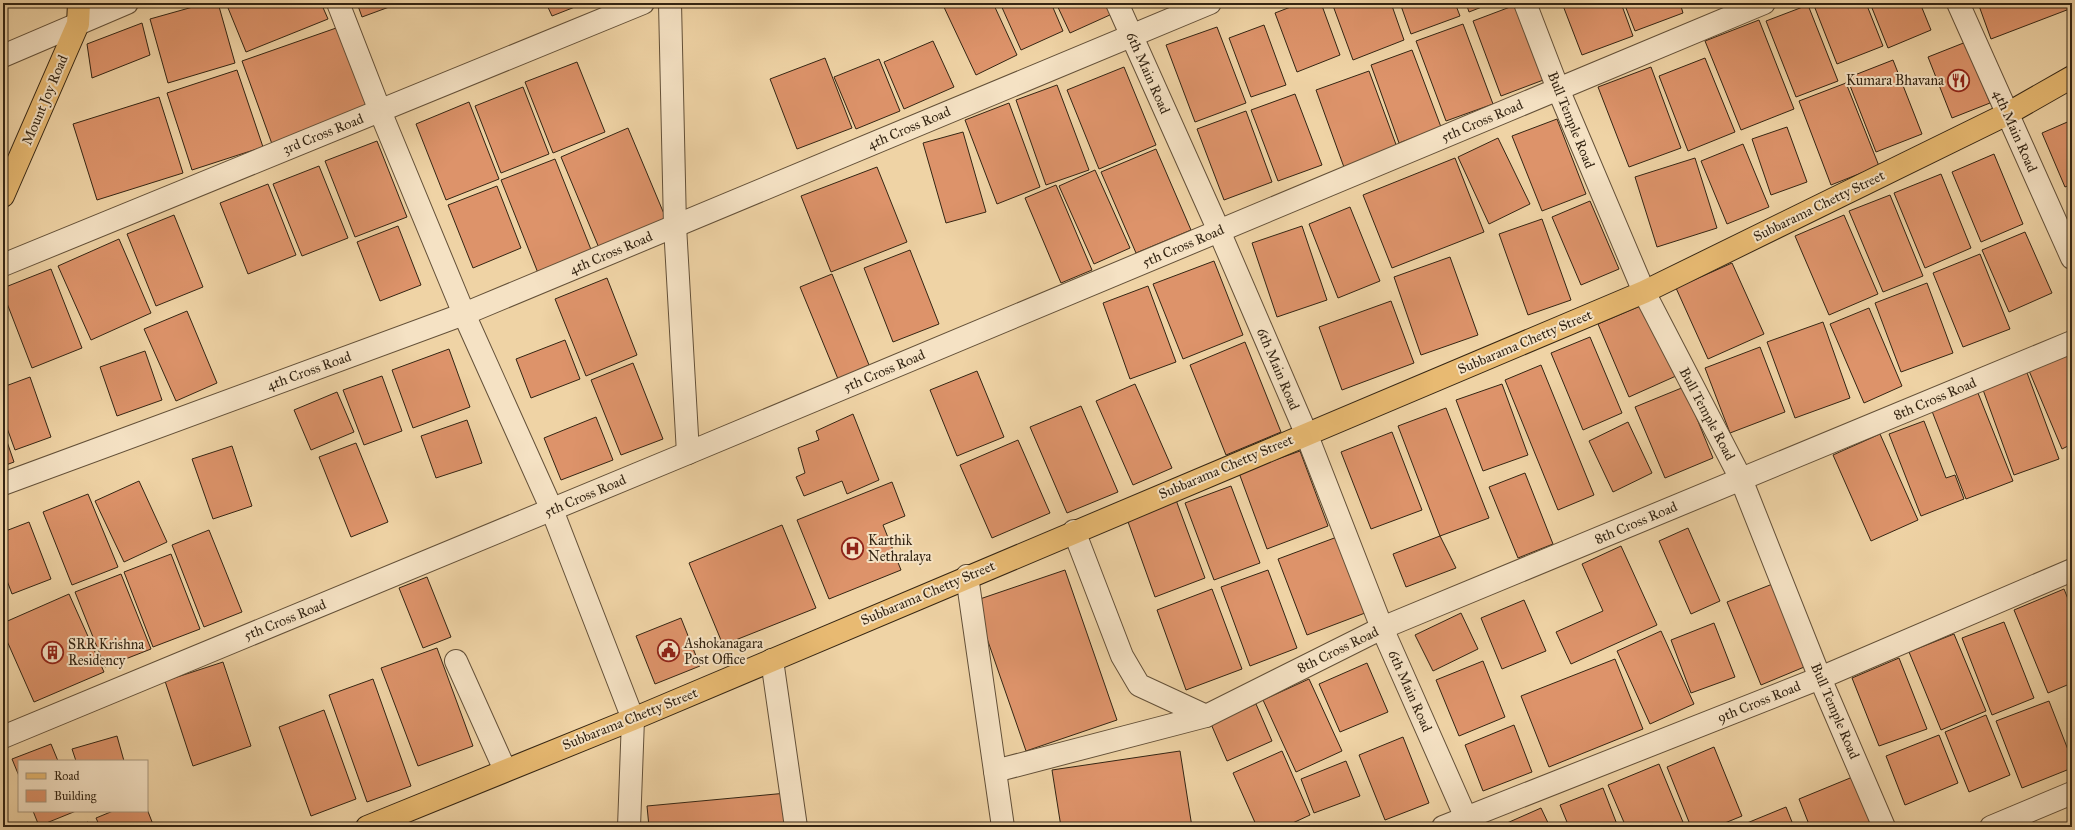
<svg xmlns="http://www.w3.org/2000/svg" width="2075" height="830" font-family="'IM FELL Great Primer',serif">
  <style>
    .building { fill: #dd936a; stroke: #342513 }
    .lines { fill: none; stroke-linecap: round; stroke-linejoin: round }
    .minor-casing { stroke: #635038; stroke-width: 24 }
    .major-casing { stroke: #342513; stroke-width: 24 }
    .minor { stroke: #f5e2c4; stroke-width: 22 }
    .major { stroke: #e8ba72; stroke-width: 22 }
    .labels { text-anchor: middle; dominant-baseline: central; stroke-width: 4; stroke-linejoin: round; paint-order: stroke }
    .street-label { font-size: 14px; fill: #342513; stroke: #f5e2c4 }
    .poi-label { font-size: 14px; fill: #342513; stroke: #f5e2c4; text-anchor: start }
  </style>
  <rect width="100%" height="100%" fill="#efd3a5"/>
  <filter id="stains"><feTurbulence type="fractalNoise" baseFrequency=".005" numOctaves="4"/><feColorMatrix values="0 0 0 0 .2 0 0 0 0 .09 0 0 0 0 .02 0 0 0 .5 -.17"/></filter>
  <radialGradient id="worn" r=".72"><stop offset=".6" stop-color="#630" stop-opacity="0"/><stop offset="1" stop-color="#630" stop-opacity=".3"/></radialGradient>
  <g class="building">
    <polygon points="207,3 218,3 235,63 168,83 150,19"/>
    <polygon points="226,3 321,3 328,19 246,52"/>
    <polygon points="357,3 400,3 362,17"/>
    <polygon points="546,3 585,3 552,16"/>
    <polygon points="942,3 993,3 1017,55 976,75"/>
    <polygon points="1000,3 1051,3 1063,31 1021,50"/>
    <polygon points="1056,3 1106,3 1112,14 1070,33"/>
    <polygon points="1301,3 1321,3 1340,55 1297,72 1275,13"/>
    <polygon points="1332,3 1391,3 1404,40 1353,60"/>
    <polygon points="1400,3 1455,3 1460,16 1411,34"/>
    <polygon points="1466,3 1492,3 1469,12"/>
    <polygon points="1562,3 1621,3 1633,36 1582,55"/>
    <polygon points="1624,3 1680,3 1683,13 1635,31"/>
    <polygon points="1813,3 1866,3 1883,46 1837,64"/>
    <polygon points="1870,3 1920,3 1931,30 1888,48"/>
    <polygon points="1978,3 2072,3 2072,8 1991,39"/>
    <polygon points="1518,4 1546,79 1501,96 1473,21"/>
    <polygon points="1808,5 1838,81 1796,97 1766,21"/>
    <polygon points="1759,20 1794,109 1741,130 1705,41"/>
    <polygon points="142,23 150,55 92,78 87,44"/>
    <polygon points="1463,24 1493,104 1446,121 1416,41"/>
    <polygon points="1264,25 1286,85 1251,97 1229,38"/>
    <polygon points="339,27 368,109 272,144 242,61"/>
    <polygon points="1217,27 1246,103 1195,122 1166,45"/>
    <polygon points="933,41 954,87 904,109 884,62"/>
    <polygon points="1966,42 1990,103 1952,118 1928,57"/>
    <polygon points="1412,50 1441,127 1399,143 1371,65"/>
    <polygon points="825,58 852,128 797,149 770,79"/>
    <polygon points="1705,58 1735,132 1688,151 1659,76"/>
    <polygon points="879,59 900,111 856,129 834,77"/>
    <polygon points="1893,60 1922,134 1876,152 1847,78"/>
    <polygon points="577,62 605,132 553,153 525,82"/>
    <polygon points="1124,67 1156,145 1099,169 1067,90"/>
    <polygon points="1651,67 1681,148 1629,167 1598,87"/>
    <polygon points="237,70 263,147 192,170 167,93"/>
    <polygon points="1369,71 1398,150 1345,170 1316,90"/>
    <polygon points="1846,83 1879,166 1831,185 1799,101"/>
    <polygon points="1057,85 1089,170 1046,185 1016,100"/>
    <polygon points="523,87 549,154 501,173 475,106"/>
    <polygon points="1295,94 1322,165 1278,181 1251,110"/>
    <polygon points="159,97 183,173 97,200 73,124"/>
    <polygon points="469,102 499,179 446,200 416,124"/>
    <polygon points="1009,103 1040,187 997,204 965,120"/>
    <polygon points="1246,111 1272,182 1224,200 1197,129"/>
    <polygon points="1557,119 1586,194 1542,211 1512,136"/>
    <polygon points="2072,120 2072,184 2065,187 2042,133"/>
    <polygon points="1787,127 1807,182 1771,195 1752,139"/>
    <polygon points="628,128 667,221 599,248 561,157"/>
    <polygon points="963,132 986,212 946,223 923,143"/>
    <polygon points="1498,138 1530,204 1489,224 1458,157"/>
    <polygon points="377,141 407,217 355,237 325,161"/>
    <polygon points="1743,144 1769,207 1727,224 1701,161"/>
    <polygon points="1156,149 1191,230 1136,253 1101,172"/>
    <polygon points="1994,154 2023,224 1981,242 1952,172"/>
    <polygon points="1455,158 1484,232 1392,268 1363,195"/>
    <polygon points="1695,158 1717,228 1657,247 1635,177"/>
    <polygon points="555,159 592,252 538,273 501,180"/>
    <polygon points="319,166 348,238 302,256 273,184"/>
    <polygon points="877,167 907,242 831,272 801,196"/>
    <polygon points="1095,170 1130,248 1094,264 1059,186"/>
    <polygon points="1941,174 1971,248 1925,268 1894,193"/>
    <polygon points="268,184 296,255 248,274 220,203"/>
    <polygon points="1056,185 1092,270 1061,283 1025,198"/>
    <polygon points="497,186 521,248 473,268 448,205"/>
    <polygon points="1890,195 1923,276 1883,292 1849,211"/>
    <polygon points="1590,201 1619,269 1581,285 1552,217"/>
    <polygon points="1350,207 1380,281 1338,298 1309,224"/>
    <polygon points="174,215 203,287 156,306 127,234"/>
    <polygon points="1844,215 1878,294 1829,315 1795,236"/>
    <polygon points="1542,219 1571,300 1528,315 1499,234"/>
    <polygon points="398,226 421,285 380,301 357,242"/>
    <polygon points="1302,226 1327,300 1277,317 1252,243"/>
    <polygon points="2025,232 2052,293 2009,312 1982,250"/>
    <polygon points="119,239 151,313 91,340 58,266"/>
    <polygon points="910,250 939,324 893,342 864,268"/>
    <polygon points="1980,254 2010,329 1963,347 1933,273"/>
    <polygon points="1450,257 1478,335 1421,355 1394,277"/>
    <polygon points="1214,261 1243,335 1183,359 1153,284"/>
    <polygon points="1732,263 1764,334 1708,359 1676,288"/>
    <polygon points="51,269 82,348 32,368 3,293 3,288"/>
    <polygon points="832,274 869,365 838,379 800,287"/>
    <polygon points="607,278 637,355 586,376 555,299"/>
    <polygon points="1927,283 1953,353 1901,372 1875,303"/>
    <polygon points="1148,286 1176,362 1130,379 1103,303"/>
    <polygon points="1391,301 1414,363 1342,390 1319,327"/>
    <polygon points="1645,304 1676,376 1629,397 1598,324"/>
    <polygon points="1869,308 1902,386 1864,403 1830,324"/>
    <polygon points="187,311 217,383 176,401 144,329"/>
    <polygon points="1823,322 1850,398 1795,418 1767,342"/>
    <polygon points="1590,337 1622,413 1583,430 1551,353"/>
    <polygon points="565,340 580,379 531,398 516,359"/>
    <polygon points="1245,342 1281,432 1226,455 1190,365"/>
    <polygon points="1760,347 1785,412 1730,433 1705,368"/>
    <polygon points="2072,347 2072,444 2062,449 2027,366"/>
    <polygon points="449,349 470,407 413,428 392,370"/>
    <polygon points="145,351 162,400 117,416 100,367"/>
    <polygon points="633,363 663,439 621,455 591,380"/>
    <polygon points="1541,365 1594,495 1558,510 1505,380"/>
    <polygon points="2026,370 2059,459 2014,475 1982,387"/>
    <polygon points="977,371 1004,437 957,456 930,390"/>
    <polygon points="382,376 402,431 364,445 343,390"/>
    <polygon points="30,377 51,437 15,450 3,417 3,387"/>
    <polygon points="1135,384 1172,468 1133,485 1096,401"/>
    <polygon points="1502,384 1528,455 1483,471 1456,400"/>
    <polygon points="1684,387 1713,458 1665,478 1635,407"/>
    <polygon points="1976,388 2013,481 1966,499 1930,406"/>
    <polygon points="337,392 354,432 311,450 294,410"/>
    <polygon points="1081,406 1118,492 1067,513 1030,427"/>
    <polygon points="1446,408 1489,518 1440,536 1398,426"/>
    <polygon points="853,414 879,480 847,494 842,481 804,496 796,477 805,473 798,448 819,440 816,431"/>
    <polygon points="596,417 613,460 561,480 544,438"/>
    <polygon points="467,420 482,463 436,478 421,436"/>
    <polygon points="1924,421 1946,478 1955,475 1964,499 1921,516 1889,434"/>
    <polygon points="1628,422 1652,473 1613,492 1589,441"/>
    <polygon points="3,430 14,462 3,466"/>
    <polygon points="1392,432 1422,510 1371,529 1341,452"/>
    <polygon points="1880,434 1918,520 1871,541 1833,455"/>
    <polygon points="1018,440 1050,513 992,538 960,465"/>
    <polygon points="356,443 388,522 351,537 319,457"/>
    <polygon points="232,446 252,506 213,519 192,459"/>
    <polygon points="1300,451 1328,526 1267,549 1239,473"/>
    <polygon points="1525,473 1553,544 1518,558 1489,487"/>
    <polygon points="139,481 167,542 124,562 95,501"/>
    <polygon points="892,482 905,516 883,525 901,570 829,599 797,520"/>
    <polygon points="1231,486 1260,563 1214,580 1185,503"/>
    <polygon points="88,494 118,567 72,585 43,512"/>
    <polygon points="1176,500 1205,578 1155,597 1127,519"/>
    <polygon points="29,522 51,579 12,594 3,570 3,532"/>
    <polygon points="782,525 816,608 723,645 689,563"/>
    <polygon points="1688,528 1720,601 1691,614 1659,541"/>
    <polygon points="209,530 242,612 204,627 172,545"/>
    <polygon points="1440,536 1456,568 1406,587 1393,554"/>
    <polygon points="1337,537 1365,613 1307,635 1278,559"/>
    <polygon points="1621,546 1657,625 1571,664 1556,632 1603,611 1582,564"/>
    <polygon points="171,554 200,629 153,647 124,572"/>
    <polygon points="1065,570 1117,720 1026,751 974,601"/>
    <polygon points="1268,570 1297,648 1250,666 1221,587"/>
    <polygon points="121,574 151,649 105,667 75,592"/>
    <polygon points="427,577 451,637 423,648 399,588"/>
    <polygon points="1775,583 1809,665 1761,685 1727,602"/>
    <polygon points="1212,589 1242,669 1186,690 1157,610"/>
    <polygon points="2064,589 2072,609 2072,683 2048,693 2014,610"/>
    <polygon points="69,594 104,672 34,702 3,632 3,623"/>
    <polygon points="1524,600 1546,651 1502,669 1481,618"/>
    <polygon points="1461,613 1478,649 1433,671 1415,635"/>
    <polygon points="681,618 700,666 655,684 636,636"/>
    <polygon points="2004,622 2034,698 1992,715 1962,638"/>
    <polygon points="1714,623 1735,677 1691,693 1671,640"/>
    <polygon points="1661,631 1694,704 1650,724 1617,651"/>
    <polygon points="1954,634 1986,711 1941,730 1909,652"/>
    <polygon points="437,648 473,746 418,766 381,668"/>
    <polygon points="1899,658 1927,729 1879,746 1852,678"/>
    <polygon points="1615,659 1643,729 1549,767 1521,696"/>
    <polygon points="1483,661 1505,717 1459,736 1436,680"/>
    <polygon points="223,662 251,746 193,766 165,681"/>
    <polygon points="1367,663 1388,712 1340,732 1319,684"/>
    <polygon points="373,679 411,786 367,802 329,695"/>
    <polygon points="1309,679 1342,751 1296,772 1263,700"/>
    <polygon points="2049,701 2072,760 2072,768 2022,788 1996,721"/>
    <polygon points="1256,704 1272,741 1227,761 1211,724"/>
    <polygon points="324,710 356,799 311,816 279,727"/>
    <polygon points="1986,715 2010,775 1969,792 1945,732"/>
    <polygon points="1514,725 1532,772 1483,791 1465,745"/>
    <polygon points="1939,735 1958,783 1905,805 1886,756"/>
    <polygon points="117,736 124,761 76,761 72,749"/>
    <polygon points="1403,737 1429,803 1385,820 1359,755"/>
    <polygon points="51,744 58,761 19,761 19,776 12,759"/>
    <polygon points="1714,747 1742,816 1715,827 1691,827 1667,767"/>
    <polygon points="1180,751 1192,827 1061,827 1052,770"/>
    <polygon points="1282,751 1310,815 1284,827 1257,827 1233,773"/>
    <polygon points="1346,761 1360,796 1314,813 1301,779"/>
    <polygon points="1659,764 1685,827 1626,827 1608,785"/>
    <polygon points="1855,776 1876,827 1810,827 1799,799"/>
    <polygon points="1603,788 1618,827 1569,827 1560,805"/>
    <polygon points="787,793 790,827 649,827 647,806"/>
    <polygon points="1786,807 1794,827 1749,827 1747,823"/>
    <polygon points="1541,808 1550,827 1498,827"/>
    <polygon points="147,809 154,827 100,827 96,818 113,811 147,811"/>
    <polygon points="33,811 76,811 39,826"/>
    <polygon points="88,822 90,827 77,827"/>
  </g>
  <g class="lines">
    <defs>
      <g id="minor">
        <polyline points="338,3 380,111 464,314 552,510 633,719 629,827"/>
        <polyline points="670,3 675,226 688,453"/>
        <polyline points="1117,3 1219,231 1306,433 1382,628 1470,827"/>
        <polyline points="1525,3 1558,89 1644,292 1741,479 1820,678 1884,827"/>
        <polyline points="1958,3 2072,258"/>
        <polyline points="3,56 127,3"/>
        <polyline points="3,265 643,3"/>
        <polyline points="3,484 464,314 1210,3"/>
        <polyline points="1074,531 1122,656 1139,685 1206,716"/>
        <polyline points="967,576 1003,827"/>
        <polyline points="772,660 796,827"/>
        <polyline points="456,661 505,770"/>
        <polyline points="3,737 688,453 1764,3"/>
        <polyline points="995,771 1206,716 1382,628 2072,342"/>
        <polyline points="1443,827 1820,678 2072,570"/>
        <polyline points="1991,827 2072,793"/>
      </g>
      <g id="major">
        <polyline points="3,196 78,24 79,3"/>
        <polyline points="367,827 633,719 1644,292 2007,114 2072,77"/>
      </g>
    </defs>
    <use href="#minor" class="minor-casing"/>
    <use href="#major" class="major-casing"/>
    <use href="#minor" class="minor"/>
    <use href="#major" class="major"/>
  </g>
  <defs>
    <symbol id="restaurant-ring" viewBox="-11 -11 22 22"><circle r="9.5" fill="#f5e2c4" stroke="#8f2418" stroke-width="1.5"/><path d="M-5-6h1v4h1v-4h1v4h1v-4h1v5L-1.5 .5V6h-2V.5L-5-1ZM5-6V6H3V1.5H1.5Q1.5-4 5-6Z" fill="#8f2418"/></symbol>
    <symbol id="hospital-ring" viewBox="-11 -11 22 22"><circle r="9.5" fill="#f5e2c4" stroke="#8f2418" stroke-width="1.5"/><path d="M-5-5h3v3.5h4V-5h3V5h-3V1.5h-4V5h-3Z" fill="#8f2418"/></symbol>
    <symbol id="civic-ring" viewBox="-11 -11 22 22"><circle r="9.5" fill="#f5e2c4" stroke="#8f2418" stroke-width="1.5"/><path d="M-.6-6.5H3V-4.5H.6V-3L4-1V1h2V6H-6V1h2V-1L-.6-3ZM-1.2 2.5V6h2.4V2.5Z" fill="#8f2418"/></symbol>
    <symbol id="building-ring" viewBox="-11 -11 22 22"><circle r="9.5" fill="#f5e2c4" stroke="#8f2418" stroke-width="1.5"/><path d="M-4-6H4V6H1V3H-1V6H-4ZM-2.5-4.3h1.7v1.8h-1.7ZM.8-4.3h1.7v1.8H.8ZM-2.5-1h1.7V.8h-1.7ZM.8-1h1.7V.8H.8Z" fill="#8f2418"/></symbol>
  </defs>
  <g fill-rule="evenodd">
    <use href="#restaurant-ring" x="1946" y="68" width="25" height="25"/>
    <use href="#hospital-ring" x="840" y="536" width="25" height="25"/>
    <use href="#civic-ring" x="656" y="638" width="25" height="25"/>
    <use href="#building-ring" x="40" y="640" width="25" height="25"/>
  </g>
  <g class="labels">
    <g class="street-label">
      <text transform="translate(1148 73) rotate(66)">6th Main Road</text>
      <text transform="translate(45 100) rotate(-67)">Mount Joy Road</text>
      <text transform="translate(1571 120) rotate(68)">Bull Temple Road</text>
      <text transform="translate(1482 121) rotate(-23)">5th Cross Road</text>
      <text transform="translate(909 128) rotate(-23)">4th Cross Road</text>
      <text transform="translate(2015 131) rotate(66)">4th Main Road</text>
      <text transform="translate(323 134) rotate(-22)">3rd Cross Road</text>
      <text transform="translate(1819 206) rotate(-26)">Subbarama Chetty Street</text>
      <text transform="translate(1183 246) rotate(-23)">5th Cross Road</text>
      <text transform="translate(611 253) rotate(-23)">4th Cross Road</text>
      <text transform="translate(1525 342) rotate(-23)">Subbarama Chetty Street</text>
      <text transform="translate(1278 369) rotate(67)">6th Main Road</text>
      <text transform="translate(309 371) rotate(-20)">4th Cross Road</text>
      <text transform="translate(884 371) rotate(-23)">5th Cross Road</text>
      <text transform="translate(1935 399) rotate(-23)">8th Cross Road</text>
      <text transform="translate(1707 414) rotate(62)">Bull Temple Road</text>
      <text transform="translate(1226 467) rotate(-23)">Subbarama Chetty Street</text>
      <text transform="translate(585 496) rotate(-23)">5th Cross Road</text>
      <text transform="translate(1636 523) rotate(-23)">8th Cross Road</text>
      <text transform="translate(928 593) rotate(-23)">Subbarama Chetty Street</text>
      <text transform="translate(285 620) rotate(-22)">5th Cross Road</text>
      <text transform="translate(1338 650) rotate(-26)">8th Cross Road</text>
      <text transform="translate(1410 691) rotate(66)">6th Main Road</text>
      <text transform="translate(1759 702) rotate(-22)">9th Cross Road</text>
      <text transform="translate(1835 711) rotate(67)">Bull Temple Road</text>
      <text transform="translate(630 719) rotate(-22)">Subbarama Chetty Street</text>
    </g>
    <g class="poi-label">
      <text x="1944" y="80" text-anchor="end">Kumara Bhavana</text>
      <text x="868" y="540">Karthik<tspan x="868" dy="16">Nethralaya</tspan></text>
      <text x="684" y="643">Ashokanagara<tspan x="684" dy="16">Post Office</tspan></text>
      <text x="68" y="644">SRR Krishna<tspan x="68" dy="16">Residency</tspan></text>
    </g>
  </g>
  <rect width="2075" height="830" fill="none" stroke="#efd3a5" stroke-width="16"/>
  <rect x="4" y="4" width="2067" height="822" fill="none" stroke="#342513" stroke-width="2"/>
  <rect x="8" y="8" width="2059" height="814" fill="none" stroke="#342513"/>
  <rect x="18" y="760" width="130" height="52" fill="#f5e2c4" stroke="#a8967d"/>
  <rect x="26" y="773" width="20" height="6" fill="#e8ba72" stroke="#a8967d"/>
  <text x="54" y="780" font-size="12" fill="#342513">Road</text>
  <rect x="26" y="790" width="20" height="12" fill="#dd936a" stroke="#a8967d"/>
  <text x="54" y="800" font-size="12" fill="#342513">Building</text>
  <rect width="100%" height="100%" filter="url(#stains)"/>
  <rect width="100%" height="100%" fill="url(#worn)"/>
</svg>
